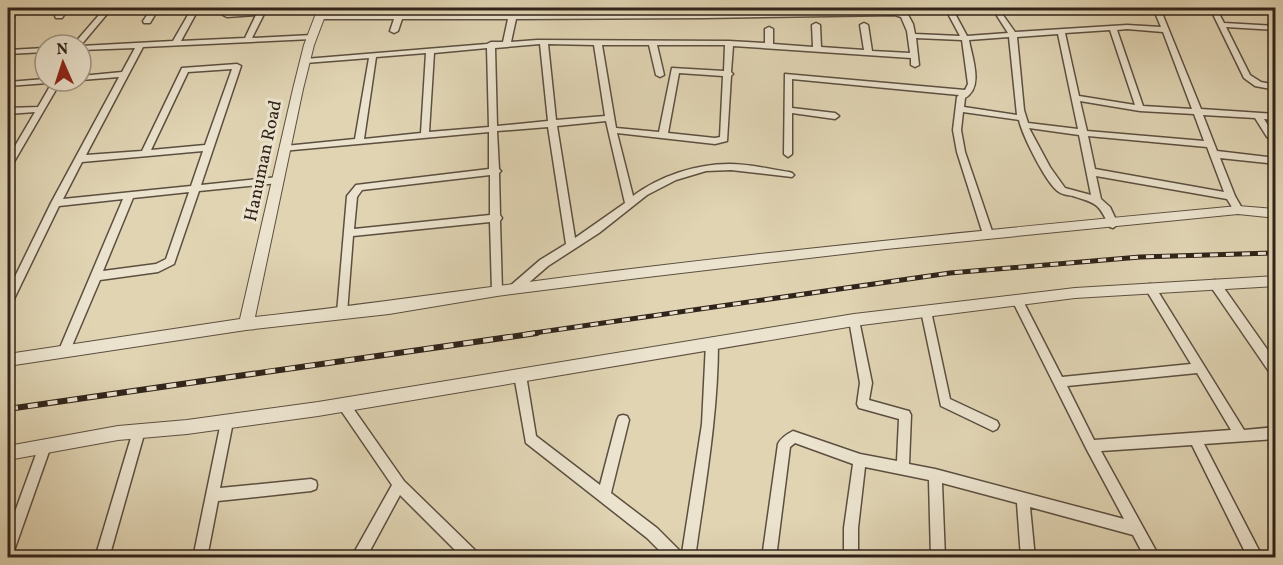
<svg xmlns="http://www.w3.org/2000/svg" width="1283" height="565" font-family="Vollkorn,serif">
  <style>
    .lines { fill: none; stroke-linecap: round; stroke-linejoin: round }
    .minor-casing { stroke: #5c4f40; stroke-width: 3 }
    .tertiary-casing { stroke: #5c4f40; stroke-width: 2 }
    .minor { fill: #ebe3ce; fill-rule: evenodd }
    .tertiary { fill: #ebe3ce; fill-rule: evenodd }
    .rail-far1-casing { stroke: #30231a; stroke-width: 5 }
    .rail-casing { stroke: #30231a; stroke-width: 6 }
    .rail-far1 { stroke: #ebe3ce; stroke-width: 3; stroke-dasharray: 8; stroke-linecap: butt }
    .rail { stroke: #ebe3ce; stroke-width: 4; stroke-dasharray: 10; stroke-linecap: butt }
    .labels { text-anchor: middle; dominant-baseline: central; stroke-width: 6; stroke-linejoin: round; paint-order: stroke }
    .street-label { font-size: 18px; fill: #30231a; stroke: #ebe3ce }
  </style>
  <rect width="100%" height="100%" fill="#e0d4b3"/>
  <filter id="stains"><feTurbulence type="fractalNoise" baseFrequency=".00333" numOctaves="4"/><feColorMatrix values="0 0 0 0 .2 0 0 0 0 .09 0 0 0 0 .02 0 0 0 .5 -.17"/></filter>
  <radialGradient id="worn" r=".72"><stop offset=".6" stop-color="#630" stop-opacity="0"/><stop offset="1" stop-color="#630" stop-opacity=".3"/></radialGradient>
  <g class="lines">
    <defs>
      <g id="minor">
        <polygon points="12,8 19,8 11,22 8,22 8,15"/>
        <polygon points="62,8 69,8 62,18 56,18 55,16"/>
        <polygon points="105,8 112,8 81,45 73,45"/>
        <polygon points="152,8 159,8 150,23 144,23 143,21"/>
        <path d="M192,8H199L181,41L245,38L256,15L227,17L223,15L227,13L258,11L260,8H267L252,38L312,35L316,37L312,39L143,47L86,155L142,151L182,68L237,64L241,66L201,185L278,177L283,180L278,183L199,191L174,264L158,272L100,280L69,353L65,355L61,353L59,350L123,199L59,206L13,301L12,304L8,305V291L51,203L119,77L81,80V76L122,72L135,48L81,50V46L173,41ZM232,69L205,145L151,150L188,72ZM203,151L191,186L63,199L82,162ZM189,192L166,259L156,264L103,271L133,198Z"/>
        <path d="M511,8H517L516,14H704L894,10L907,13L913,24L915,34L960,36L945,8H952L967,36L1008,33L992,8H998L1015,32L1127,25L1161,27L1153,8H1160L1201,109L1276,114V120L1264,119L1274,135L1270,138L1267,137L1255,118L1203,115L1217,151L1276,158V164L1220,158L1235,196L1243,210L1238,213L1235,212L1227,199L1096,176L1101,199L1110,207L1118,224L1113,228L1110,227C1098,203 1098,204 1073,196C1069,195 1063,195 1059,192C1047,185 1022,135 1019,120L963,112L961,130L965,152L993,234L988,238L983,234L957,152L953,130L957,97L959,95L792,79V108L835,113L839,116L835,119L792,113V154L788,157L784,154L785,74L965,90L968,84L962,40L916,38L919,65L915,67L911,65V58L733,46L731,72L733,74L731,76L727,141L715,144L617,133L633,196C660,176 696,164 729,164C749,164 769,169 789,172L792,173L794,175L792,177L731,170L706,171L676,180L647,195L599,233L548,266L518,292H510L509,289L510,286L540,260L566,244L548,127L497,131L499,169L501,171L499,173L500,215L502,218L500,221L502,291L501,294H493L492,291L490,222L353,236L347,313L346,316H338L337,313L347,196L356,185L489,169V132L282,151L281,149L285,146L355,139L369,58L305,63L301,61L305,59L487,44L491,42H503L508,19H402L398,31L394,33L390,31L394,19H320L316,17L320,15L509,14ZM895,15L901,17L907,31L910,53L872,51L868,25L864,23L860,25L864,50L821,47L820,25L816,23L812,25L813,47L773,44V29L769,27L765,29V43L729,41L537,40L511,42L516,19L704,18ZM1127,29L1163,32L1192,109L1143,106L1117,30ZM1110,30L1135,105L1079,96L1065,33ZM1058,34L1078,129L1028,123L1024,110L1017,37ZM1009,37L1017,115L964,107L965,98C984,87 972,58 969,40ZM540,44L548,121L497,126L495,48ZM548,44L594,45L605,116L556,120ZM602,45H649L656,75L660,77L664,75L657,45H725L724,71L672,68L659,132L616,128ZM487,48L489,127L429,132L434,53ZM426,53L421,133L364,139L376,57ZM679,73L723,76L720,137L715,138L668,133ZM1080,101L1140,111L1194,114L1204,141L1087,131ZM606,121L625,203L575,238L557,126ZM1029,128L1079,135L1091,195L1065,188L1050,167ZM1088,136L1207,147L1224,192L1095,169ZM490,175V215L354,229L357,197L362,190Z"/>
        <polygon points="1210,8 1216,8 1224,23 1276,26 1276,30 1226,27 1250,75 1261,82 1276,85 1276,90 1255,86 1244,78"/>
        <polygon points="45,48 45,52 8,54 8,50"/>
        <polygon points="45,79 45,81 49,81 48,83 8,86 8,82"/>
        <polygon points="53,81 61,81 11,167 8,168 8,158 35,112 8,114 8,108 38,107"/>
        <polygon points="1215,280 1219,281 1276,362 1276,377 1272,376 1211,287 1210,284 1211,281"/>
        <path d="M1150,284L1154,285L1244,430L1276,427V439L1204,444L1263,558H1248L1192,445L1101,451L1160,558H1145L1133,535L1030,507L1035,558H1021L1017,503L942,483L945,558H931L929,480L865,467L858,528V558H844V528L853,464L795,443L790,447L776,558H762L778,444C781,438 787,434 793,431L860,454L897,461L899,419L863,409L859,408L857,404L860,383L849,320L850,317H858L859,320L872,383L869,400L905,410L909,411L911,415L909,464L935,469L1124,519L1087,450L1012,300L1013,297H1021L1062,377L1191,364L1145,288L1146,285ZM1197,373L1231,430L1094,440L1067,386Z"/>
        <polygon points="926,307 930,308 931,311 950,399 997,421 999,425 997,429 993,431 989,429 941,406 921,311 922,308"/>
        <path d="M712,338L716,340L718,343C718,415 705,486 695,558H667L647,538L526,443L514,375L516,371L520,370L524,371L526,375L536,436L600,485L617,420L619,416L623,415L627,416L629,420L611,493L657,528L682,553L702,424L706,343L708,340Z"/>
        <polygon points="344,400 348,401 404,481 478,553 480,558 463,558 400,495 366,558 351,558 392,485 340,409 338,405 340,401"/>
        <polygon points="227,417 231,418 233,422 220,488 311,479 316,481 317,485 316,489 311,491 218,501 207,558 193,558 221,422 223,418"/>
        <polygon points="139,425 143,427 145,431 109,558 95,558 133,431 135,427"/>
        <polygon points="45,440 49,442 51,446 15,548 13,553 8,555 8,531 39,446 41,442"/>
      </g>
      <g id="tertiary">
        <path d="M318,8H328L314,45L303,89L255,317C383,303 511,283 639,268C839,244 1038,225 1238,206L1276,209V218L1238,214L886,249L639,278L497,296L389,314L246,330L8,366V354L240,319L293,89L304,45Z"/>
        <polygon points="1276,276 1276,286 1075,298 854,326 318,416 187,434 118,440 8,460 8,446 118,426 187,420 318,402 854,314 1075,288"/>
      </g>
    </defs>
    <use href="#minor" class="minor-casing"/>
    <use href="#tertiary" class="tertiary-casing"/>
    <use href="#minor" class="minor"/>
    <use href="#tertiary" class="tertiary"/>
    <defs>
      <polyline id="rail-far1" points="527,334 950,273 1140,257 1276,253"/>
      <polyline id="rail" points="8,409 537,333"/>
    </defs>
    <use href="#rail-far1" class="rail-far1-casing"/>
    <use href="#rail" class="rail-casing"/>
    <use href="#rail-far1" class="rail-far1"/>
    <use href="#rail" class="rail"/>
  </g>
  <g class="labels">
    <g class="street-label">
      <text transform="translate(264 161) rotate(-78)">Hanuman Road</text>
    </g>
  </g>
  <rect width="1283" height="565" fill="none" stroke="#e0d4b3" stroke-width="30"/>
  <rect x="9" y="9" width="1265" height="547" fill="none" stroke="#30231a" stroke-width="3"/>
  <rect x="15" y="15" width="1253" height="535" fill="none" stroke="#30231a" stroke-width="1.5"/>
  <g transform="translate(63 63) rotate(357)"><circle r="28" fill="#ebe3ce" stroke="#a09686" stroke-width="1.5"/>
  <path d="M0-4.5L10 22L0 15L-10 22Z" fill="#8f2418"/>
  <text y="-9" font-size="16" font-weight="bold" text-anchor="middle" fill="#30231a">N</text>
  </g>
  <rect width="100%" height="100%" filter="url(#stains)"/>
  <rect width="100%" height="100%" fill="url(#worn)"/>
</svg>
